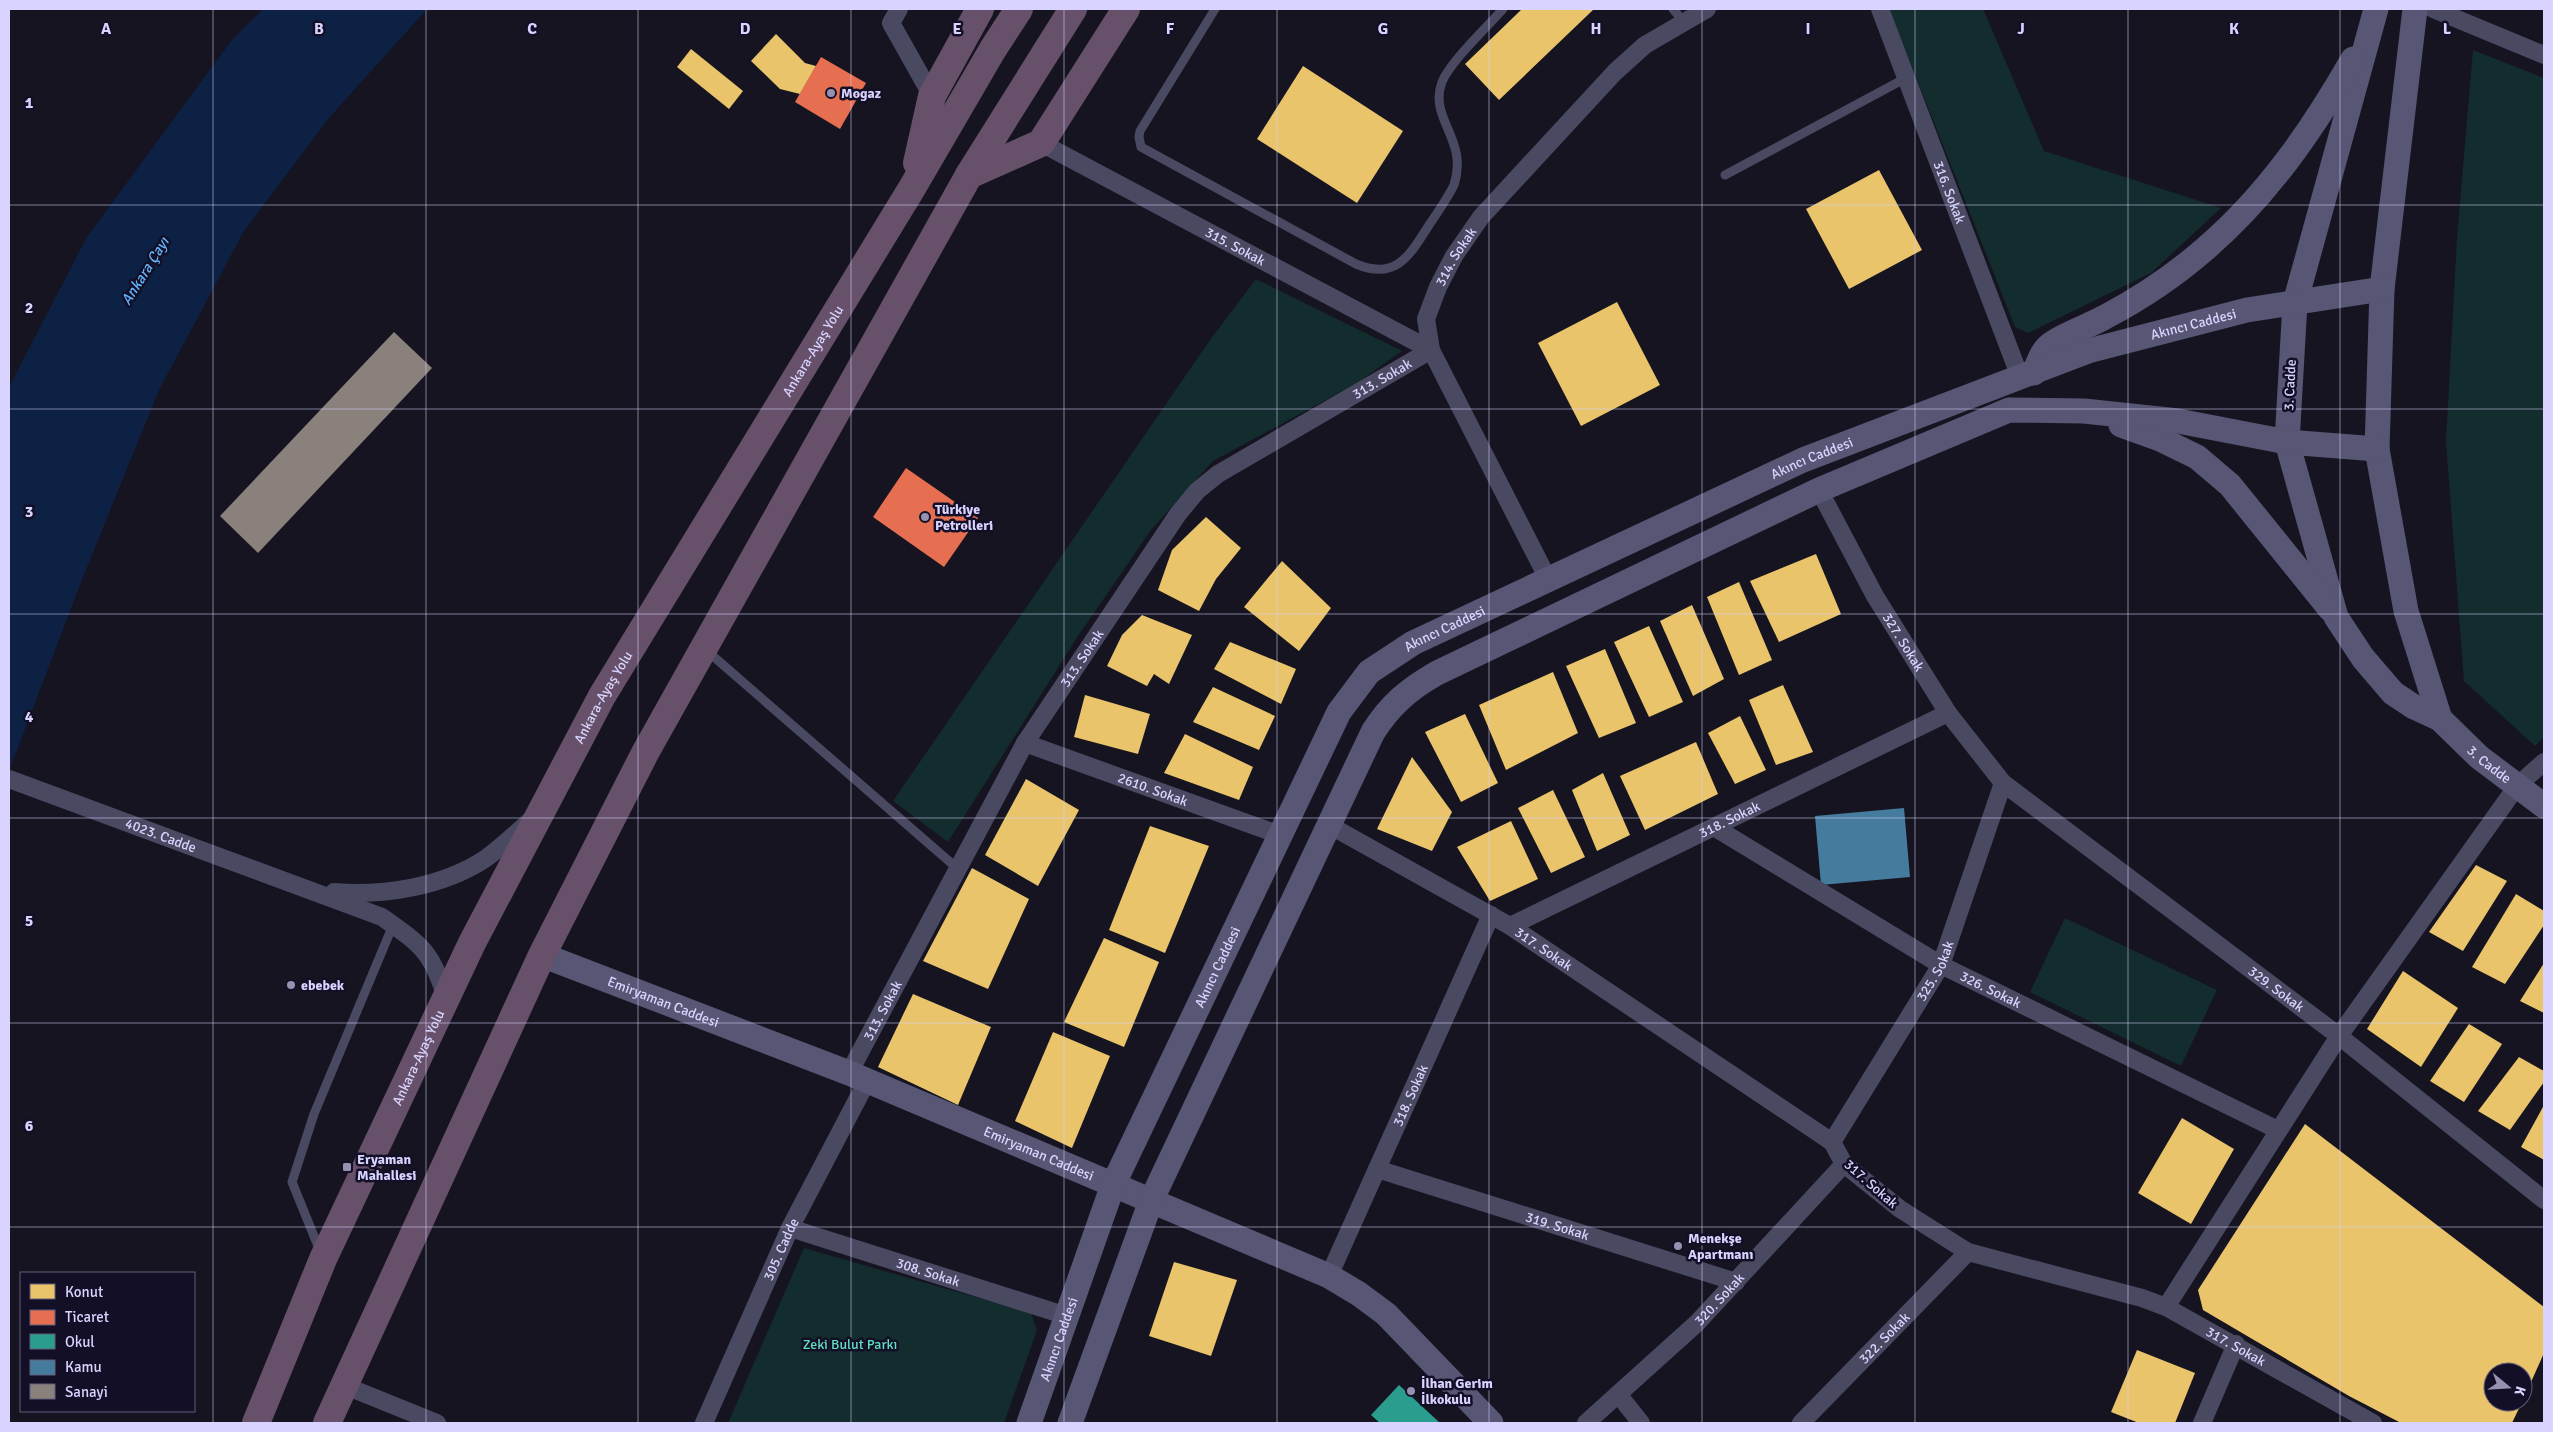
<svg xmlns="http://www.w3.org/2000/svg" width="2553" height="1432" font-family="Signika,sans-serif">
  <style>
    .green { fill: #132c2d }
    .water { fill: #0d2144 }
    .homes { fill: #e9c46a }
    .shops { fill: #e76f51 }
    .schools { fill: #2a9d8f }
    .public { fill: #457b9d }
    .industry { fill: #8a817c }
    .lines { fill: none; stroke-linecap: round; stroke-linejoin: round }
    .lane { stroke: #4a4962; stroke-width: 9 }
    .street { stroke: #4a4962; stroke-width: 18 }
    .secondary { stroke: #575674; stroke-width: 25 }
    .highway { stroke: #67516a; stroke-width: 28 }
    .grid { fill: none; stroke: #d9d4ff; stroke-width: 1; stroke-opacity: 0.55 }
    .poi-dot { fill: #9591b1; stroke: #130f26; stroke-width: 2 }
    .labels { text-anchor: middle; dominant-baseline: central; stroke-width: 5; stroke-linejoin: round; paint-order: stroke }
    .poi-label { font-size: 14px; font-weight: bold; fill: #d9d4ff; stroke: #130f26; text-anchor: start }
    .street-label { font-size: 14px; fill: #d9d4ff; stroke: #130f26 }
    .park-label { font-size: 14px; fill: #5fe0c0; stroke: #130f26 }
    .water-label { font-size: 15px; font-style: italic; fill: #62b6ff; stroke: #130f26 }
    .grid-label { font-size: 16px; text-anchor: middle; font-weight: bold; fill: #d9d4ff; stroke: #130f26; stroke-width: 5; stroke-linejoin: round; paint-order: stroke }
  </style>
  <rect width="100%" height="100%" fill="#161421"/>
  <g class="green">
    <polygon points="1889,9 1983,9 2044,151 2221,208 2151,273 2028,333 2015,327"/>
    <polygon points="2473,50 2544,78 2544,737 2535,746 2464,681 2446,441 2457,238"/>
    <polygon points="1256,279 1402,351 1357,383 1213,461 1151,530 1076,639 948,842 893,801 1210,340"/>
    <polygon points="2065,918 2217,990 2181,1066 2030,992"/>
    <polygon points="804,1248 1031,1313 1037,1330 1004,1423 728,1423"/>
  </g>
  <polygon class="water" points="263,9 427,9 328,119 244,231 159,390 83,577 9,771 9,387 87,237 231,41"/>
  <g class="homes">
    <polygon points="1522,9 1594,9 1499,100 1465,64"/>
    <polygon points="776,34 805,63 816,66 800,94 780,89 751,61"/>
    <polygon points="691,49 743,91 729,109 677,67"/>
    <polygon points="1303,66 1403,131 1357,203 1257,139"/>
    <polygon points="1879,170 1922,250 1849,289 1806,209"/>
    <polygon points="1617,302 1660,385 1581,426 1538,343"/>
    <polygon points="1206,517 1241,548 1216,579 1199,611 1158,590 1172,550"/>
    <polygon points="1816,554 1841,614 1779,642 1750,581"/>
    <polygon points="1282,561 1331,608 1299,651 1244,607"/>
    <polygon points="1739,582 1772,660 1739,675 1707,597"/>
    <polygon points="1692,605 1724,679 1693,696 1660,621"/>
    <polygon points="1142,615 1192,635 1169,684 1154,674 1147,686 1107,666 1122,635"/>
    <polygon points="1649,626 1683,702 1649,717 1614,642"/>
    <polygon points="1230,642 1296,669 1281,704 1214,669"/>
    <polygon points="1605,649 1636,723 1599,738 1566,666"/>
    <polygon points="1553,672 1578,733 1506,770 1479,705"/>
    <polygon points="1783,685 1813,752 1776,765 1749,700"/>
    <polygon points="1213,687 1275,716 1259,750 1193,722"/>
    <polygon points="1085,695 1150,714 1138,754 1074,737"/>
    <polygon points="1465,714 1498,783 1461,802 1425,732"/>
    <polygon points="1740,716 1766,770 1735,784 1708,733"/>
    <polygon points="1185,734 1253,767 1239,800 1164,773"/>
    <polygon points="1696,742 1718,794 1645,830 1620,776"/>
    <polygon points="1412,757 1452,812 1432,851 1377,829"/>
    <polygon points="1603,773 1630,835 1597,851 1572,790"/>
    <polygon points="1026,779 1079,810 1038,886 985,855"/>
    <polygon points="1553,790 1585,857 1551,873 1518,808"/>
    <polygon points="1511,821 1538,879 1490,901 1457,847"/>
    <polygon points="1150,826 1209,846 1165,953 1109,930"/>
    <polygon points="2476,865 2507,881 2463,951 2429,932"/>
    <polygon points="972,868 1029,899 988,989 923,961"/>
    <polygon points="2516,894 2544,911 2544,925 2505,984 2472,967"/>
    <polygon points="1104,938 1159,962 1124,1047 1064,1022"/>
    <polygon points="2544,963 2544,1013 2520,1001"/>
    <polygon points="2403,971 2458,1008 2421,1067 2367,1029"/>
    <polygon points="913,994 991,1027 958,1105 878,1067"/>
    <polygon points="2469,1024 2502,1044 2464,1102 2430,1081"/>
    <polygon points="1053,1032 1110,1056 1072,1148 1015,1121"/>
    <polygon points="2519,1057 2544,1071 2544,1082 2510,1130 2478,1111"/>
    <polygon points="2544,1105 2544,1160 2521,1147"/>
    <polygon points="2182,1118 2234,1149 2191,1224 2138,1193"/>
    <polygon points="2305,1124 2544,1307 2544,1353 2523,1400 2523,1372 2493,1372 2493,1402 2522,1402 2512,1423 2401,1423 2349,1396 2203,1310 2198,1290"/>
    <polygon points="1174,1262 1237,1280 1211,1356 1149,1336"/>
    <polygon points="2137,1350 2195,1373 2175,1423 2139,1423 2111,1412"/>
  </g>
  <g class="shops">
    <polygon points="821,57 866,83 840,129 795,102"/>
    <polygon points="906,468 978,518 944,567 873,517"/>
  </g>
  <polygon class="schools" points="1399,1385 1440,1423 1380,1423 1371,1415"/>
  <polygon class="public" points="1904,808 1910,877 1821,885 1815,816"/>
  <polygon class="industry" points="394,332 432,368 258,553 220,516"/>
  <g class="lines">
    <g class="lane">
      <path d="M1215,9L1140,131L1139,137L1141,147L1356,264C1396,281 1410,255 1429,225C1438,212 1447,199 1454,185C1469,139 1428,119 1442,82C1450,62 1487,27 1503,9"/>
      <polyline points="1673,9 1684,22"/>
      <polyline points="1725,175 1906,78"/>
      <polyline points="706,650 958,869"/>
      <polyline points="320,1251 292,1182 314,1114 393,925"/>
    </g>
    <g class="street">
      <polyline points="899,9 891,23 932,96"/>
      <path id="s1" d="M1880,9L2020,377"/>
      <polyline points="2433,9 2544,55"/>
      <path id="s2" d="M1041,143L1431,350"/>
      <path id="s3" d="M1819,490L1875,596L1948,713L2003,783L2339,1036L2544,1200"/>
      <path id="s4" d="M1548,579L1431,350L1426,319L1438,287L1454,256L1481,217L1615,72L1645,45L1707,9"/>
      <path id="s5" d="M1025,743L1280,835"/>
      <path id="s6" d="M9,779L382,917C420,944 432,951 446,998"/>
      <path id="s7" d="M1329,825L1510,926L1832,1142L1844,1164L1900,1209L1968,1252L2142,1298L2166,1307L2373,1423"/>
      <path id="s8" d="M1714,827L1941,965L2278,1130"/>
      <path d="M334,892C384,896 442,887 485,859C502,847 517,832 532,819"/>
      <path id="s9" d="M1510,926L1948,713"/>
      <path id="s10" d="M849,1073L1025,743L1178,514L1197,491L1218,474L1431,350"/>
      <path id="s11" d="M1832,1142L1941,965L2003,783"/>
      <path id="s12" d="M1377,1169L1736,1282"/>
      <path id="s13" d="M790,1228L1067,1316"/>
      <path id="s14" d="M1329,1276L1491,915"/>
      <polyline points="2166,1307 2339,1036 2517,786 2544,762"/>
      <polyline points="343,1385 437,1423"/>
      <polyline points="1618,1394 1641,1423"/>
      <path id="s15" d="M704,1423L790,1228L867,1081"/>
      <path id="s16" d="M1586,1423L1697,1323L1844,1164"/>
      <path id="s17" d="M1801,1423L1968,1252"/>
      <polyline points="2202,1423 2236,1344"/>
    </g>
    <g class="secondary">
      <path id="s18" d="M2376,9L2295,303L2287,442L2336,617L2363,658L2393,693L2414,707L2440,719L2479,757L2544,806"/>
      <polyline points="2415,9 2382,289 2377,449 2406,611 2440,719"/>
      <path d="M2034,373C2039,361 2042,349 2054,342C2070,332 2089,326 2105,317C2141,298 2174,276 2205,249C2267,196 2313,129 2353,59"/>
      <polyline points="2121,425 2160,439 2197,457 2230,485 2330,609"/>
      <path id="s19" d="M542,955L849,1073L1329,1276L1359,1294L1386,1314L1491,1423"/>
      <path id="s20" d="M1029,1423L1113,1185L1339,712L1369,672L1413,643L1803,460L2088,351L2247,310L2382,289"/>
      <path d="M1070,1423L1151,1201L1373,732C1390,705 1409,689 1437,673L1819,490L2009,410L2084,411L2178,421L2287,442L2377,449"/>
    </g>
    <g class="highway">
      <polyline points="917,163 932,96 980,9"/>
      <polyline points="969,175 1041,143 1126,9"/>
      <path id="s21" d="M256,1423L323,1259L472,943L602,696L912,188L993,49L1019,9"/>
      <polyline points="327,1423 542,955 645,753 969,175 1073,9"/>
    </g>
  </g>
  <path class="grid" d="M213,9V1423M426,9V1423M638,9V1423M851,9V1423M1064,9V1423M1277,9V1423M1489,9V1423M1702,9V1423M1915,9V1423M2128,9V1423M2340,9V1423M9,205H2544M9,409H2544M9,614H2544M9,818H2544M9,1023H2544M9,1227H2544"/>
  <g class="poi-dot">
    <circle cx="831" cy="93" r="5"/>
    <circle cx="925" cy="517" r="5"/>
    <circle cx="291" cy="985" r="5"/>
    <rect x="342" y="1162" width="10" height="10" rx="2.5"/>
    <circle cx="1678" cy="1246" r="5"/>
    <circle cx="1411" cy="1391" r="5"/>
  </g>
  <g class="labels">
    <g class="poi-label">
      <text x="841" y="93">Mogaz</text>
      <text x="935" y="509">Türkiye<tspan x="935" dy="16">Petrolleri</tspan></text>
      <text x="301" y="985">ebebek</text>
      <text x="357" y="1159">Eryaman<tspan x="357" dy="16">Mahallesi</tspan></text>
      <text x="1688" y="1238">Menekşe<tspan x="1688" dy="16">Apartmanı</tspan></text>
      <text x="1421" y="1383">İlhan Gerim<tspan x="1421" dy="16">İlkokulu</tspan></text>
    </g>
    <g class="street-label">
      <text stroke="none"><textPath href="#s1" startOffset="196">316. Sokak</textPath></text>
      <text stroke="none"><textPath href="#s2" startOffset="220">315. Sokak</textPath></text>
      <text stroke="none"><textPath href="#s4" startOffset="358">314. Sokak</textPath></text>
      <text stroke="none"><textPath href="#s20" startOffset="1724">Akıncı Caddesi</textPath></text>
      <text stroke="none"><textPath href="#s21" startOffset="1210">Ankara-Ayaş Yolu</textPath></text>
      <text stroke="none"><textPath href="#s10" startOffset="896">313. Sokak</textPath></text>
      <text transform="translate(2290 385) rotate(-87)">3. Cadde</text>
      <text stroke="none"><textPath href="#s20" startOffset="1319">Akıncı Caddesi</textPath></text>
      <text stroke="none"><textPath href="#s20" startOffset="914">Akıncı Caddesi</textPath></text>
      <text stroke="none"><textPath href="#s3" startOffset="174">327. Sokak</textPath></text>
      <text stroke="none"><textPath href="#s10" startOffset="476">313. Sokak</textPath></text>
      <text stroke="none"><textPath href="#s21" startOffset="805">Ankara-Ayaş Yolu</textPath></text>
      <text stroke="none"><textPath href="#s18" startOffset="842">3. Cadde</textPath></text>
      <text stroke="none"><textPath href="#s5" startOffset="136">2610. Sokak</textPath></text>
      <text stroke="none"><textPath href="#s9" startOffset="244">318. Sokak</textPath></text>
      <text stroke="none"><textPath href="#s6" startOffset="162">4023. Cadde</textPath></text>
      <text stroke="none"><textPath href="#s7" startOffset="248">317. Sokak</textPath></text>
      <text stroke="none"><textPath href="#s20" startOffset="494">Akıncı Caddesi</textPath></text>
      <text stroke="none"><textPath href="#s11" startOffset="200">325. Sokak</textPath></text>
      <text stroke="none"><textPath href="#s8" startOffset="321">326. Sokak</textPath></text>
      <text stroke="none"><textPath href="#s3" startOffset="689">329. Sokak</textPath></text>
      <text stroke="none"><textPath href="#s19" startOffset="130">Emiryaman Caddesi</textPath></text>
      <text stroke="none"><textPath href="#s10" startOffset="71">313. Sokak</textPath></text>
      <text stroke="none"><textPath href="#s21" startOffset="400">Ankara-Ayaş Yolu</textPath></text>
      <text stroke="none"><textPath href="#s14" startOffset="198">318. Sokak</textPath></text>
      <text stroke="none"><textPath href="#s19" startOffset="535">Emiryaman Caddesi</textPath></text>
      <text transform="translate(1871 1184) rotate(41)">317. Sokak</text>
      <text stroke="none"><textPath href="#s12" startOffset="189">319. Sokak</textPath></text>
      <text stroke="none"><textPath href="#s15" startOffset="190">305. Cadde</textPath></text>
      <text stroke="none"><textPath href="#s13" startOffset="145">308. Sokak</textPath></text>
      <text stroke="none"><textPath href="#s16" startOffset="182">320. Sokak</textPath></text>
      <text stroke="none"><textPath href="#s17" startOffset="119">322. Sokak</textPath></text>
      <text stroke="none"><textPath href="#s20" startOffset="89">Akıncı Caddesi</textPath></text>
      <text stroke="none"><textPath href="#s7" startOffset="1058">317. Sokak</textPath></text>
    </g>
    <g class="park-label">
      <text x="850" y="1344">Zeki Bulut Parkı</text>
    </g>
    <g class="water-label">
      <text transform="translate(145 271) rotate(-58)">Ankara Çayı</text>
    </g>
  </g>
  <g class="grid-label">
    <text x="106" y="34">A</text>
    <text x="319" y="34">B</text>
    <text x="532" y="34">C</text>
    <text x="745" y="34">D</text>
    <text x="957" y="34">E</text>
    <text x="1170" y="34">F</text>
    <text x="1383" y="34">G</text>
    <text x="1596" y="34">H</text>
    <text x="1808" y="34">I</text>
    <text x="2021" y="34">J</text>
    <text x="2234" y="34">K</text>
    <text x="2447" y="34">L</text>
    <text x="29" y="108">1</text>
    <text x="29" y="313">2</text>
    <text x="29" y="517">3</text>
    <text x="29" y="722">4</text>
    <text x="29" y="926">5</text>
    <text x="29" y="1131">6</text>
  </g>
  <rect width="2553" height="1432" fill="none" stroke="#d9d4ff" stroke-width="20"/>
  <rect x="20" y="1272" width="175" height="140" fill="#130f26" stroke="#625e7d"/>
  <rect x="30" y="1284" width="25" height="15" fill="#e9c46a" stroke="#625e7d"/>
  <text x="65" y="1297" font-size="15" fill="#d9d4ff">Konut</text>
  <rect x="30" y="1310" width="25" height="15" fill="#e76f51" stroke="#625e7d"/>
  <text x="65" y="1322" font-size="15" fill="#d9d4ff">Ticaret</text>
  <rect x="30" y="1334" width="25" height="15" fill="#2a9d8f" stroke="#625e7d"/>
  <text x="65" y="1347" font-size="15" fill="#d9d4ff">Okul</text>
  <rect x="30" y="1360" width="25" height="15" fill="#457b9d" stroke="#625e7d"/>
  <text x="65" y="1372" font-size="15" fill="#d9d4ff">Kamu</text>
  <rect x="30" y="1384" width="25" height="15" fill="#8a817c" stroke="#625e7d"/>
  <text x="65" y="1397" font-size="15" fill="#d9d4ff">Sanayi</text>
  <g transform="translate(2508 1387) rotate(108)"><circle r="24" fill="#130f26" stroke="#625e7d"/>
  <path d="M0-4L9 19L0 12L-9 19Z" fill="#9591b1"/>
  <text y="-8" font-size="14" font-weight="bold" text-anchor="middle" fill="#d9d4ff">K</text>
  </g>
</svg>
